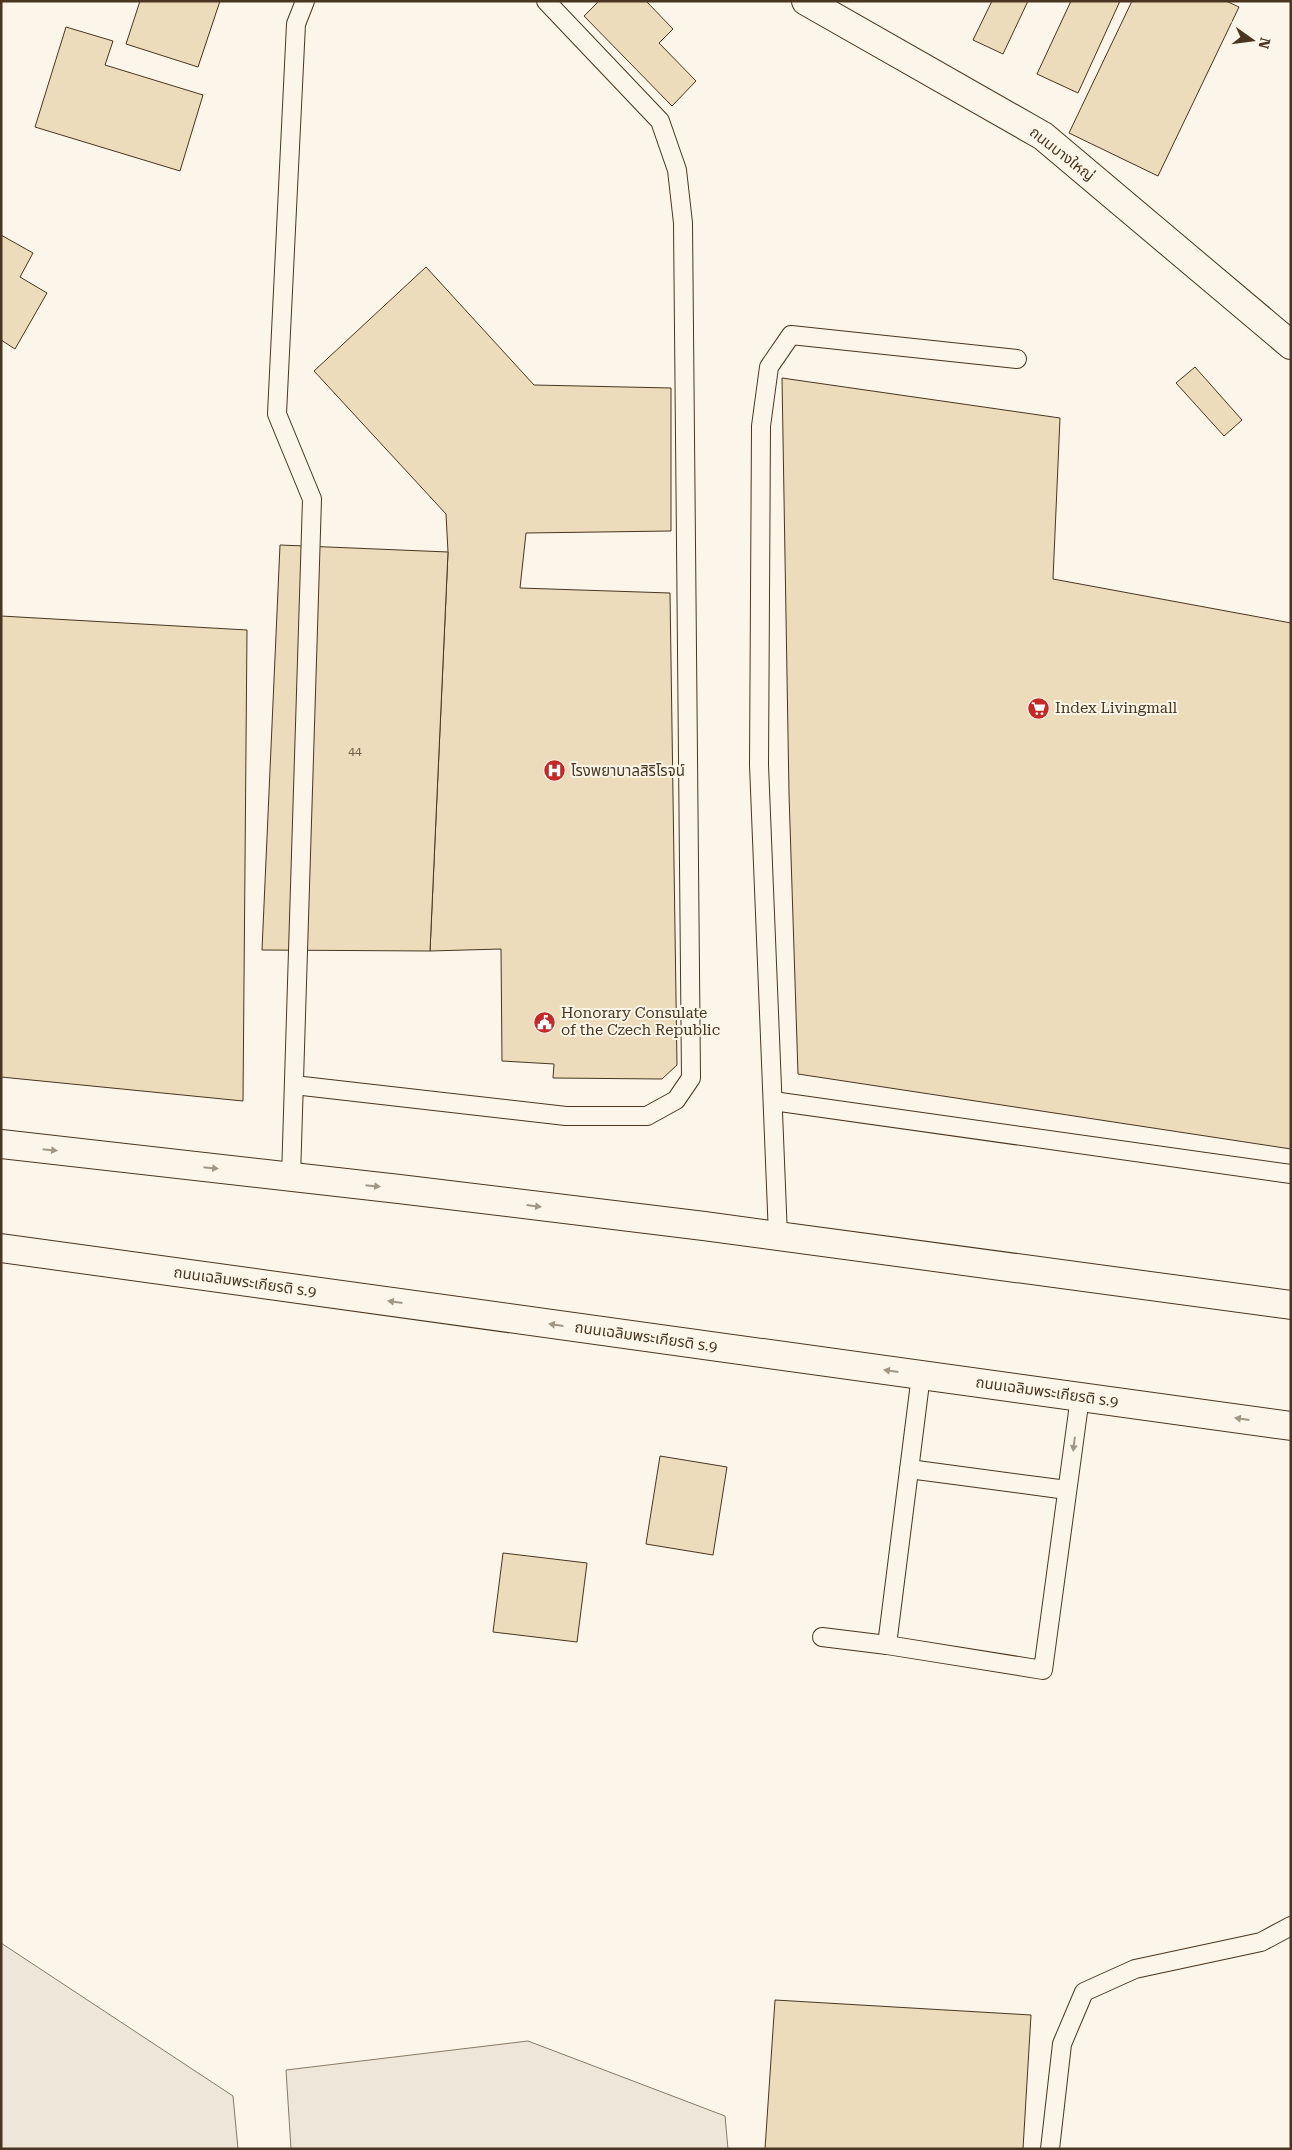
<svg xmlns="http://www.w3.org/2000/svg" width="1292" height="2150" font-family="'Roboto Serif','Noto Sans Thai',serif">
  <style>
    .green { fill: #ede6d9; stroke: #887966 }
    .building { fill: #ecdcbc; stroke: #4a3520 }
    .lines { fill: none; stroke-linecap: round; stroke-linejoin: round }
    .service-casing { stroke: #4a3520; stroke-width: 20 }
    .minor-casing { stroke: #4a3520; stroke-width: 30 }
    .secondary-casing { stroke: #4a3520; stroke-width: 30 }
    .service { stroke: #fbf6e9; stroke-width: 18 }
    .minor { stroke: #fbf6e9; stroke-width: 28 }
    .secondary { stroke: #fbf6e9; stroke-width: 28 }
    .oneway { fill: #a29684 }
    .labels { text-anchor: middle; dominant-baseline: central; stroke-width: 4; stroke-linejoin: round; paint-order: stroke }
    .number-label { font-size: 12px; fill: #725f47 }
    .street-label { font-size: 15px; fill: #4a3520; stroke: #fbf6e9 }
    .poi-label { font-size: 15px; fill: #4a3520; stroke: #fbf6e9; text-anchor: start }
  </style>
  <rect width="100%" height="100%" fill="#fbf6e9"/>
  <g class="green">
    <polygon points="1,1943 233,2096 238,2149 1,2149"/>
    <polygon points="528,2041 725,2116 728,2149 291,2149 286,2070"/>
  </g>
  <g class="building">
    <polygon points="140,1 220,1 198,67 126,44"/>
    <polygon points="599,1 646,1 673,29 659,43 696,81 672,106 584,16"/>
    <polygon points="992,1 1028,1 1003,54 973,40"/>
    <polygon points="1071,1 1120,1 1078,93 1037,74"/>
    <polygon points="1132,1 1226,1 1239,7 1158,176 1069,133"/>
    <polygon points="66,27 113,41 105,65 203,95 180,171 35,127"/>
    <polygon points="1,235 33,253 20,277 47,293 15,349 1,340"/>
    <polygon points="426,267 534,385 671,388 671,531 526,533 520,588 670,593 677,1065 662,1079 553,1078 554,1064 502,1061 501,949 430,951 448,552 446,514 314,371"/>
    <polygon points="1195,367 1242,420 1224,436 1176,383"/>
    <polygon points="782,378 1060,418 1053,579 1291,623 1291,1149 798,1074 789,794"/>
    <polygon points="280,545 448,552 430,951 262,950"/>
    <polygon points="1,616 247,630 243,1101 1,1077"/>
    <polygon points="660,1456 727,1467 713,1555 646,1544"/>
    <polygon points="503,1553 587,1563 577,1642 493,1632"/>
    <polygon points="775,2000 1031,2015 1023,2149 765,2149"/>
  </g>
  <g class="lines">
    <defs>
      <g id="service">
        <polyline points="294,1085 566,1116 647,1116 676,1100 691,1078 683,223 677,170 660,121 546,1"/>
        <polyline points="773,1101 1291,1174"/>
        <polyline points="291,1177 312,499 277,414 296,24 305,1"/>
        <polyline points="778,1236 759,765 761,426 769,367 791,335 1017,359"/>
        <polyline points="921,1375 887,1645 1043,1670 1080,1397"/>
        <polyline points="909,1469 1067,1490"/>
        <polyline points="822,1637 887,1645"/>
        <polyline points="1050,2149 1062,2044 1084,1992 1135,1969 1261,1942 1291,1926"/>
      </g>
      <polyline id="minor" points="806,1 1043,136 1291,345"/>
      <g id="secondary">
        <polyline points="1,1144 399,1189 704,1226 1291,1305"/>
        <polyline points="1,1248 1291,1426"/>
      </g>
    </defs>
    <use href="#service" class="service-casing"/>
    <use href="#minor" class="minor-casing"/>
    <use href="#secondary" class="secondary-casing"/>
    <use href="#service" class="service"/>
    <use href="#minor" class="minor"/>
    <use href="#secondary" class="secondary"/>
  </g>
  <defs><path id="oneway-solid" d="M-6-.8H1V-3.2L6.5 0L1 3.2V.8H-6Z" transform="scale(1.25)"/></defs>
  <g class="oneway">
    <use href="#oneway-solid" transform="translate(50 1150) rotate(6)"/>
    <use href="#oneway-solid" transform="translate(211 1168) rotate(6)"/>
    <use href="#oneway-solid" transform="translate(373 1186) rotate(6)"/>
    <use href="#oneway-solid" transform="translate(534 1206) rotate(7)"/>
    <use href="#oneway-solid" transform="translate(395 1302) rotate(-172)"/>
    <use href="#oneway-solid" transform="translate(556 1325) rotate(-172)"/>
    <use href="#oneway-solid" transform="translate(891 1371) rotate(-172)"/>
    <use href="#oneway-solid" transform="translate(1242 1419) rotate(-172)"/>
    <use href="#oneway-solid" transform="translate(1074 1444) rotate(97)"/>
  </g>
  <defs>
    <symbol id="supermarket-disc" viewBox="-11 -11 22 22"><circle r="9.5" fill="#c62828" stroke="#fbf6e9"/><path d="M-6-5.5h2.5l.6 2H6L4.5 2H-2.5L-4.4-4H-6ZM-1.5 3.2a1.3 1.3 0 1 0 .1 0ZM3 3.2a1.3 1.3 0 1 0 .1 0Z" fill="#fff"/></symbol>
    <symbol id="hospital-disc" viewBox="-11 -11 22 22"><circle r="9.5" fill="#c62828" stroke="#fbf6e9"/><path d="M-5-5h3v3.5h4V-5h3V5h-3V1.5h-4V5h-3Z" fill="#fff"/></symbol>
    <symbol id="civic-disc" viewBox="-11 -11 22 22"><circle r="9.5" fill="#c62828" stroke="#fbf6e9"/><path d="M-.6-6.5H3V-4.5H.6V-3L4-1V1h2V6H-6V1h2V-1L-.6-3ZM-1.2 2.5V6h2.4V2.5Z" fill="#fff"/></symbol>
  </defs>
  <g fill-rule="evenodd">
    <use href="#supermarket-disc" x="1026" y="696" width="25" height="25"/>
    <use href="#hospital-disc" x="542" y="758" width="25" height="25"/>
    <use href="#civic-disc" x="532" y="1010" width="25" height="25"/>
  </g>
  <g class="labels">
    <g class="number-label">
      <text x="355" y="751">44</text>
    </g>
    <g class="street-label">
      <text transform="translate(1062 154) rotate(38)">ถนนบางใหญ่</text>
      <text transform="translate(245 1282) rotate(8)">ถนนเฉลิมพระเกียรติ ร.9</text>
      <text transform="translate(646 1337) rotate(8)">ถนนเฉลิมพระเกียรติ ร.9</text>
      <text transform="translate(1047 1392) rotate(8)">ถนนเฉลิมพระเกียรติ ร.9</text>
    </g>
    <g class="poi-label">
      <text x="1055" y="708">Index Livingmall</text>
      <text x="571" y="771">โรงพยาบาลสิริโรจน์</text>
      <text x="561" y="1013">Honorary Consulate<tspan x="561" dy="17">of the Czech Republic</tspan></text>
    </g>
  </g>
  <rect width="1292" height="2150" fill="none" stroke="#4a3520" stroke-width="5"/>
  <g transform="translate(1252 40) rotate(104)" stroke="#fbf6e9" stroke-width="4" paint-order="stroke">
  <path d="M0-4L9 19L0 12L-9 19Z" fill="#4a3520"/>
  <text y="-8" font-size="14" font-weight="bold" text-anchor="middle" fill="#4a3520">N</text>
  </g>
</svg>
